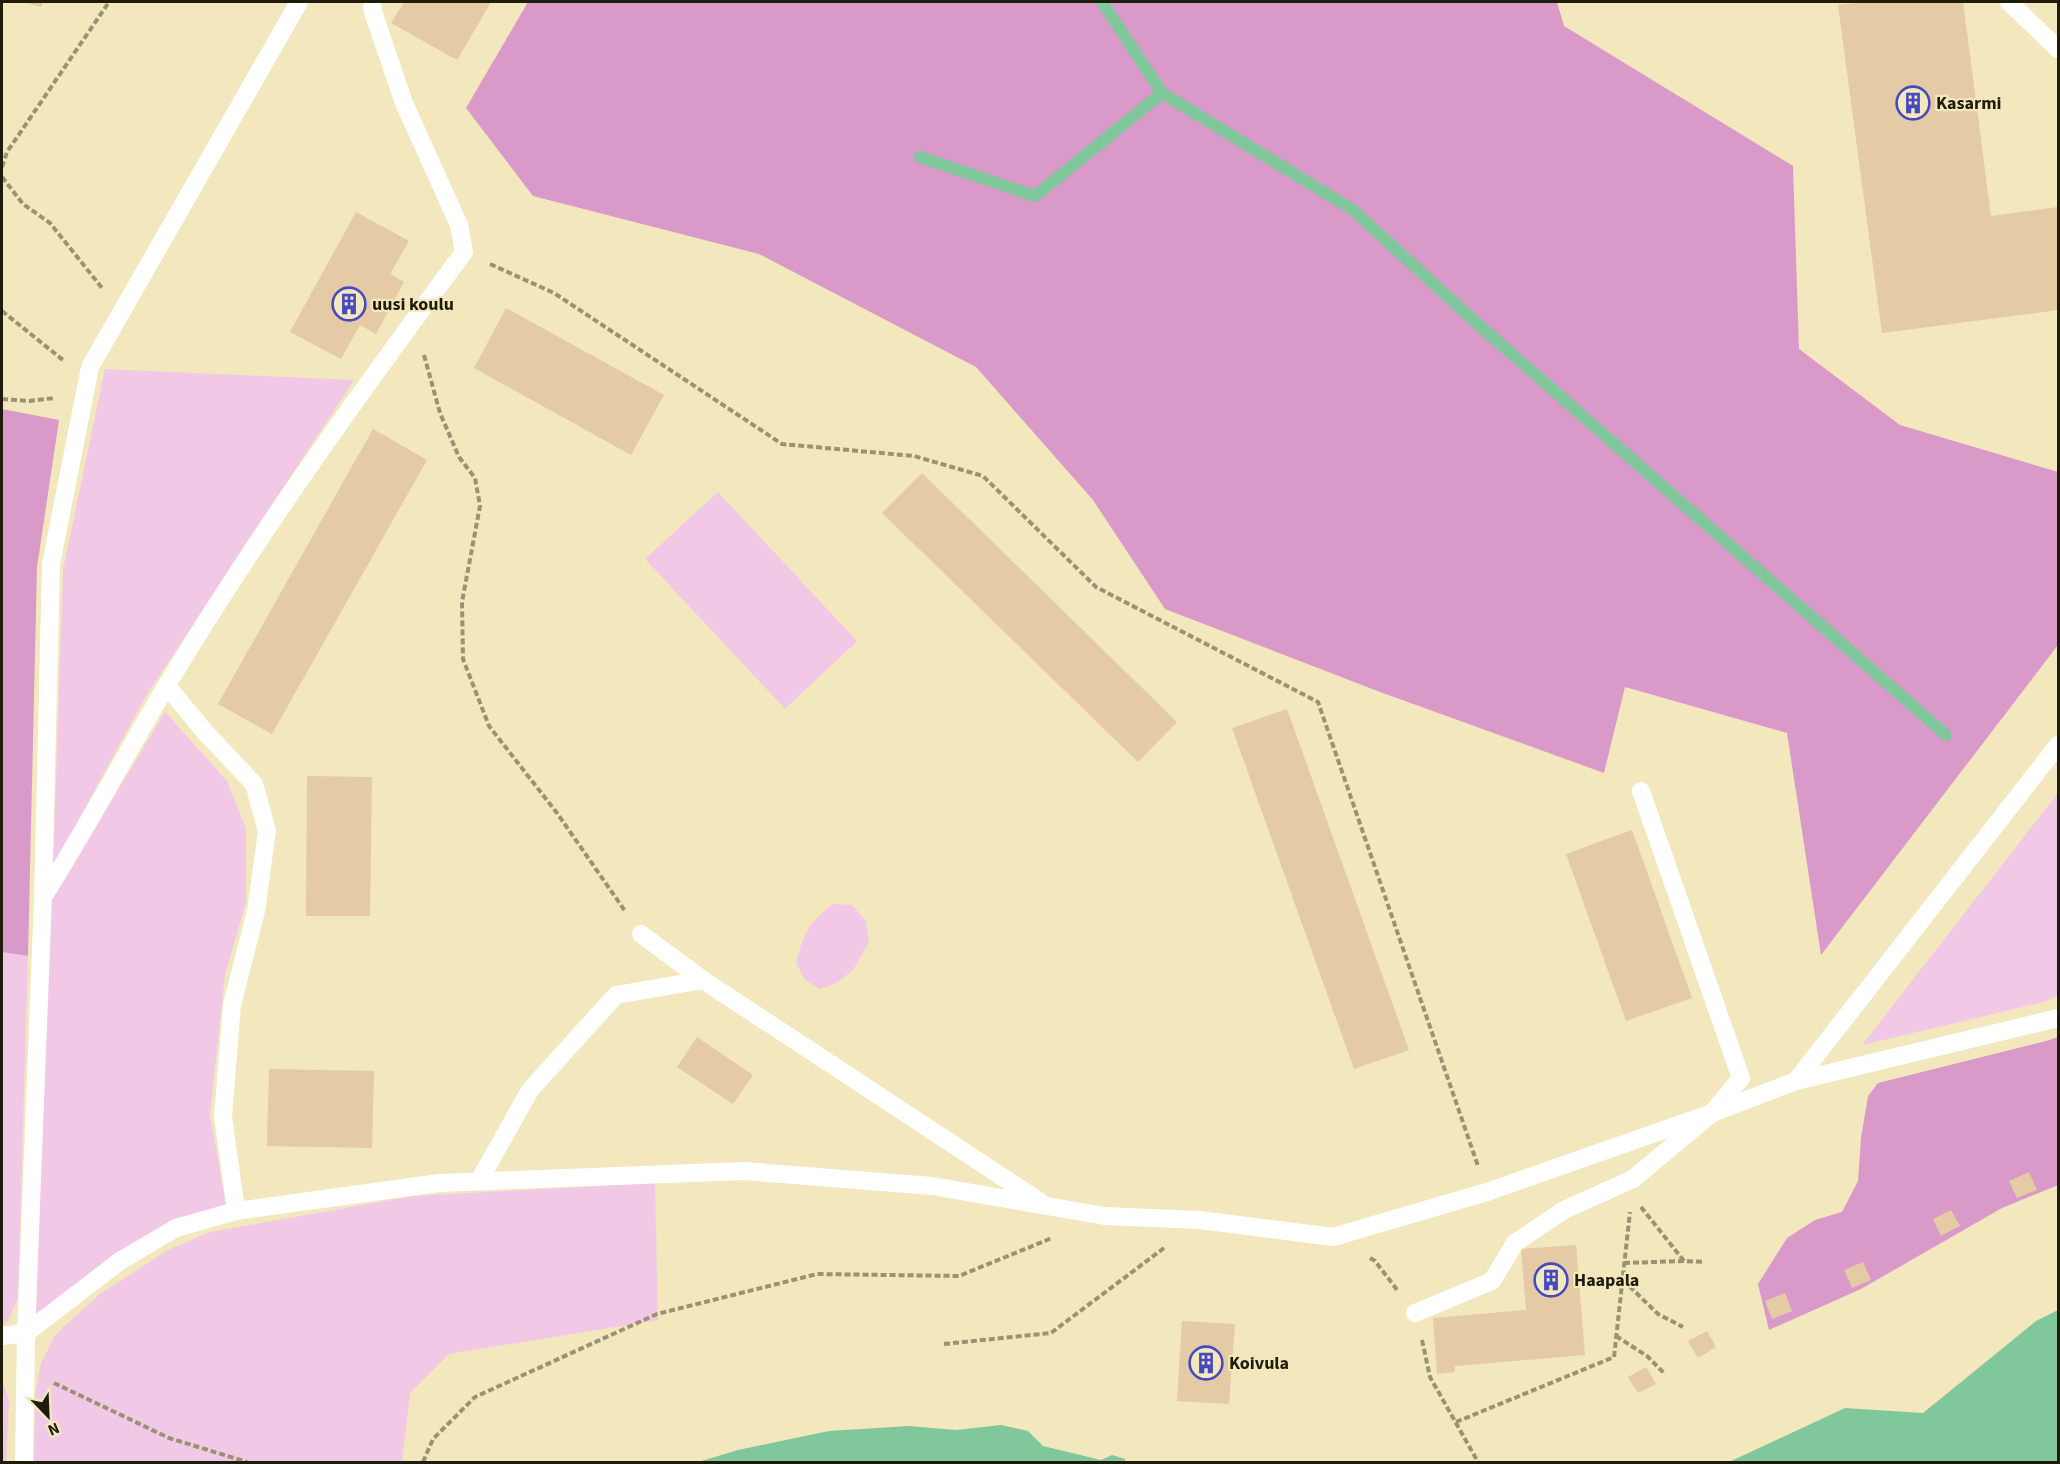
<svg xmlns="http://www.w3.org/2000/svg" width="2060" height="1464" font-family="'Source Sans 3',sans-serif">
  <style>
    .green { fill: #f1c9e6 }
    .forest { fill: #d99ac9 }
    .water { fill: #80c79b }
    .lines { fill: none; stroke-linecap: round; stroke-linejoin: round }
    .stream { stroke: #80c79b; stroke-width: 12 }
    .building { fill: #e4caa5 }
    .path { stroke: #9a9273; stroke-width: 4; stroke-dasharray: 6 3; stroke-linecap: butt }
    .service { stroke: #fff; stroke-width: 18 }
    .labels { text-anchor: middle; dominant-baseline: central; stroke-width: 4.5; stroke-linejoin: round; paint-order: stroke }
    .poi-label { font-size: 18px; font-weight: bold; fill: #201c0c; stroke: #f2e7bd; text-anchor: start }
  </style>
  <rect width="100%" height="100%" fill="#f2e7bd"/>
  <g class="green">
    <polygon points="105,369 354,380 144,699 53,867 63,570"/>
    <polygon points="718,492 857,641 785,709 645,559"/>
    <polygon points="165,712 227,781 246,829 246,902 225,975 210,1115 226,1205 36,1315 49,905"/>
    <polygon points="2058,793 2058,996 2044,1002 1862,1045"/>
    <path d="M833,904L852,905L866,921L869,942L853,970L835,984L820,989L805,980L796,963C804,932 808,924 833,904Z"/>
    <polygon points="2,952 28,956 18,1298 8,1321 2,1326"/>
    <polygon points="655,1183 658,1320 449,1354 410,1393 402,1462 34,1462 35,1396 41,1363 55,1335 100,1294 168,1250 210,1232 413,1196"/>
    <polygon points="2,1379 9,1400 6,1462 2,1462"/>
  </g>
  <g class="forest">
    <polygon points="528,2 1557,2 1564,26 1793,166 1799,349 1900,425 2058,472 2058,645 1821,955 1787,733 1625,687 1604,773 1380,692 1165,609 1093,500 976,367 759,254 533,196 466,108"/>
    <polygon points="2,409 59,420 37,567 28,956 2,952"/>
    <polygon points="2058,1037 2058,1185 2002,1208 1861,1289 1769,1330 1758,1284 1787,1238 1815,1220 1842,1212 1858,1181 1861,1138 1868,1096 1878,1083 2046,1041"/>
  </g>
  <g class="water">
    <polygon points="2058,1310 2058,1462 1729,1462 1845,1408 1923,1413 2036,1321"/>
    <polygon points="1001,1425 1028,1431 1043,1446 1101,1460 1112,1455 1125,1459 1125,1462 698,1462 738,1450 829,1431 909,1426 956,1430"/>
  </g>
  <g class="lines">
    <g class="stream">
      <polyline points="1102,2 1162,93 1353,210 1471,318 1946,735"/>
      <polyline points="920,157 1035,196 1162,93"/>
    </g>
  </g>
  <g class="building">
    <polygon points="23,2 43,2 41,7"/>
    <polygon points="404,2 491,2 457,60 391,23"/>
    <polygon points="1865,2 1963,2 1991,216 2058,207 2058,310 1882,333 1838,5"/>
    <polygon points="356,212 409,241 390,274 404,282 376,334 360,325 341,359 290,332"/>
    <polygon points="506,308 664,395 631,455 474,368"/>
    <polygon points="373,429 427,460 272,734 218,704"/>
    <polygon points="922,473 1177,722 1138,762 882,513"/>
    <polygon points="1287,709 1409,1050 1354,1069 1232,728"/>
    <polygon points="307,776 372,777 370,916 306,916"/>
    <polygon points="1632,830 1692,998 1626,1021 1566,854"/>
    <polygon points="697,1037 753,1075 733,1104 677,1067"/>
    <polygon points="269,1069 374,1071 372,1148 267,1146"/>
    <polygon points="2029,1172 2037,1190 2017,1198 2009,1181"/>
    <polygon points="1951,1210 1960,1226 1941,1236 1933,1219"/>
    <polygon points="1576,1245 1585,1355 1455,1366 1455,1372 1437,1374 1433,1318 1526,1310 1521,1249"/>
    <polygon points="1863,1262 1871,1280 1852,1288 1844,1270"/>
    <polygon points="1785,1293 1792,1311 1772,1319 1765,1301"/>
    <polygon points="1182,1321 1235,1324 1229,1404 1177,1401"/>
    <polygon points="1707,1331 1716,1347 1698,1358 1688,1341"/>
    <polygon points="1646,1367 1656,1384 1638,1393 1628,1377"/>
  </g>
  <g class="lines">
    <g class="path">
      <polyline points="2,167 7,152 109,2"/>
      <polyline points="2,177 23,204 50,223 102,288"/>
      <polyline points="490,264 554,293 782,444 914,456 983,476 1096,587 1318,702 1478,1166"/>
      <polyline points="2,311 63,360"/>
      <polyline points="424,355 440,413 459,457 475,478 480,506 462,602 463,659 489,726 557,813 625,911"/>
      <polyline points="2,399 29,401 54,398"/>
      <polyline points="1641,1207 1684,1261"/>
      <polyline points="1370,1258 1375,1261 1398,1291"/>
      <polyline points="1624,1263 1684,1261 1705,1262"/>
      <polyline points="1623,1280 1658,1314 1683,1327"/>
      <polyline points="1616,1336 1647,1356 1664,1373"/>
      <polyline points="1422,1340 1430,1377 1478,1462"/>
      <polyline points="944,1344 1051,1333 1164,1248"/>
      <polyline points="54,1383 169,1438 247,1462"/>
      <polyline points="1456,1422 1614,1357 1630,1212"/>
      <polyline points="423,1462 433,1439 475,1397 657,1314 817,1274 959,1276 1052,1238"/>
    </g>
    <g class="service">
      <polyline points="2009,2 2058,49"/>
      <polyline points="167,686 204,731 254,784 267,831 256,911 232,1005 223,1116 236,1211"/>
      <path d="M43,897C87,828 125,755 167,685C257,535 360,393 464,252L459,225L404,103L373,12L372,2"/>
      <polyline points="641,934 703,980 1039,1201"/>
      <polyline points="1796,1081 2058,1018"/>
      <polyline points="479,1181 530,1090 616,995 703,980"/>
      <polyline points="1415,1313 1492,1281 1515,1243 1564,1210 1633,1179 1712,1113 1741,1078 1641,791"/>
      <polyline points="2,1336 26,1333 120,1261 176,1228 236,1211 439,1183 744,1171 932,1186 1105,1216 1200,1220 1333,1237 1487,1192 1712,1113 1796,1081 2058,745"/>
      <polyline points="24,1462 26,1333 43,897 51,564 90,367 299,2"/>
    </g>
  </g>
  <defs>
    <symbol id="building-ring" viewBox="-11 -11 22 22"><circle r="9.5" fill="#f2e7bd" stroke="#474abf" stroke-width="1.5"/><path d="M-4-6H4V6H1V3H-1V6H-4ZM-2.5-4.3h1.7v1.8h-1.7ZM.8-4.3h1.7v1.8H.8ZM-2.5-1h1.7V.8h-1.7ZM.8-1h1.7V.8H.8Z" fill="#474abf"/></symbol>
  </defs>
  <g fill-rule="evenodd">
    <use href="#building-ring" x="1894" y="84" width="38" height="38"/>
    <use href="#building-ring" x="330" y="285" width="38" height="38"/>
    <use href="#building-ring" x="1532" y="1261" width="38" height="38"/>
    <use href="#building-ring" x="1187" y="1344" width="38" height="38"/>
  </g>
  <g class="labels">
    <g class="poi-label">
      <text x="1936" y="103">Kasarmi</text>
      <text x="372" y="304">uusi koulu</text>
      <text x="1574" y="1280">Haapala</text>
      <text x="1229" y="1363">Koivula</text>
    </g>
  </g>
  <rect width="2060" height="1464" fill="none" stroke="#201c0c" stroke-width="6"/>
  <g transform="translate(48 1416) rotate(157)" stroke="#f2e7bd" stroke-width="4.5" paint-order="stroke">
  <path d="M0-4.5L10 22L0 15L-10 22Z" fill="#201c0c"/>
  <text y="-9" font-size="16" font-weight="bold" text-anchor="middle" fill="#201c0c">N</text>
  </g>
</svg>
